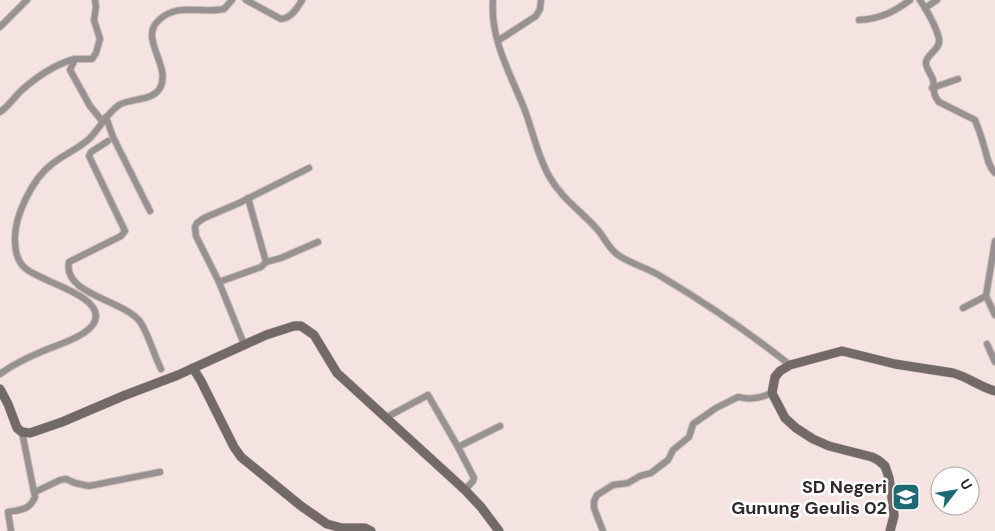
<svg xmlns="http://www.w3.org/2000/svg" width="995" height="531" font-family="'DM Sans',sans-serif">
  <style>
    .lines { fill: none; stroke-linecap: round; stroke-linejoin: round }
    .street-casing { stroke: #cdbebc; stroke-width: 8 }
    .secondary-casing { stroke: #cdbebc; stroke-width: 10 }
    .street { stroke: #989191; stroke-width: 6 }
    .secondary { stroke: #736968; stroke-width: 9 }
    .labels { text-anchor: middle; dominant-baseline: central; stroke-width: 5; stroke-linejoin: round; paint-order: stroke }
    .poi-label { font-size: 18px; font-weight: bold; fill: #2f2928; stroke: #fff; text-anchor: end }
  </style>
  <rect width="100%" height="100%" fill="#f4e3e1"/>
  <g class="lines">
    <defs>
      <g id="street">
        <polyline points="95,0 96,7 94,20 100,39 96,53 92,59 75,59 70,70 90,106 103,122"/>
        <path d="M246,0L281,19C291,18 297,9 302,0"/>
        <path d="M493,0C490,39 510,73 524,108C533,131 537,155 549,176C561,198 581,211 597,229C605,238 608,248 618,255C631,264 648,268 662,277C707,304 750,333 790,365"/>
        <path d="M920,0C927,11 936,25 939,39C941,49 927,54 926,62C925,68 932,75 933,80C935,90 932,94 939,102L975,120C978,128 981,135 983,143C987,154 987,165 995,173"/>
        <polyline points="925,8 937,0"/>
        <path d="M859,20C880,19 894,12 910,0"/>
        <polyline points="0,27 27,0"/>
        <polyline points="499,40 536,16 540,9 541,0"/>
        <polyline points="932,88 958,79"/>
        <path d="M0,112C9,106 15,96 23,89C38,76 55,64 75,59"/>
        <polyline points="106,117 113,137 150,211"/>
        <path d="M108,141L91,152L89,156L125,231L121,236L69,262C62,295 126,300 141,323C149,336 154,355 161,369"/>
        <polyline points="995,241 986,296 995,315"/>
        <polyline points="266,262 281,258 318,242"/>
        <polyline points="219,282 261,267 266,262 248,198"/>
        <polyline points="963,308 986,296"/>
        <polyline points="244,344 219,282 196,236 195,227 197,223 204,218 237,204 309,168"/>
        <polyline points="987,344 995,362"/>
        <path d="M0,374C11,366 31,356 43,351C57,345 89,336 95,321C104,295 40,282 25,268C17,261 15,250 15,240C14,216 33,178 52,164C63,155 78,149 89,139C100,128 106,114 119,105C131,98 153,101 160,88C172,66 138,38 159,20C178,2 202,14 224,9L232,0"/>
        <polyline points="387,417 428,395 458,447 474,478 473,481 465,490"/>
        <polyline points="458,447 500,426"/>
        <polyline points="35,492 60,480 66,479 75,483 89,486 160,472"/>
        <path d="M11,531L8,512C20,510 30,510 35,497L22,432"/>
        <path d="M603,531L594,508V501L597,495L613,485L628,483L640,476L651,473L668,460L673,450L689,437L693,424L716,408L738,397C751,400 760,398 772,393"/>
      </g>
      <g id="secondary">
        <polyline points="193,368 201,381 234,447 241,457 301,506 327,524 342,528 365,528 371,531"/>
        <polyline points="0,389 8,404 17,428 22,432 30,433 62,422 123,396 178,375 266,335 294,326 301,326 314,335 337,373 465,490 481,507 499,531"/>
        <path d="M890,531L894,516L893,504L889,478L885,466L878,460L872,457L829,446L813,439L796,428L785,418L772,393L775,377L780,371L790,365L842,351L895,364L953,373C968,377 980,387 995,391"/>
      </g>
    </defs>
    <use href="#street" class="street-casing"/>
    <use href="#secondary" class="secondary-casing"/>
    <use href="#street" class="street"/>
    <use href="#secondary" class="secondary"/>
  </g>
  <defs>
    <symbol id="school-square" viewBox="-11 -11 22 22"><rect x="-9" y="-9" width="18" height="18" rx="4" fill="#1f6974" stroke="#fff"/><path d="M0-5L7-2L0 1L-7-2ZM-4 1L0 2.5L4 1V4Q0 6-4 4Z" fill="#fff"/></symbol>
  </defs>
  <g fill-rule="evenodd">
    <use href="#school-square" x="890" y="481" width="32" height="32"/>
  </g>
  <g class="labels">
    <g class="poi-label">
      <text x="887" y="487">SD Negeri<tspan x="887" dy="21">Gunung Geulis 02</tspan></text>
    </g>
  </g>
  <g transform="translate(955 491) rotate(59)"><circle r="24" fill="#ffffff" stroke="#aca9a9"/>
  <path d="M0-4L9 19L0 12L-9 19Z" fill="#1f6974"/>
  <text y="-8" font-size="14" font-weight="bold" text-anchor="middle" fill="#2f2928">U</text>
  </g>
</svg>
